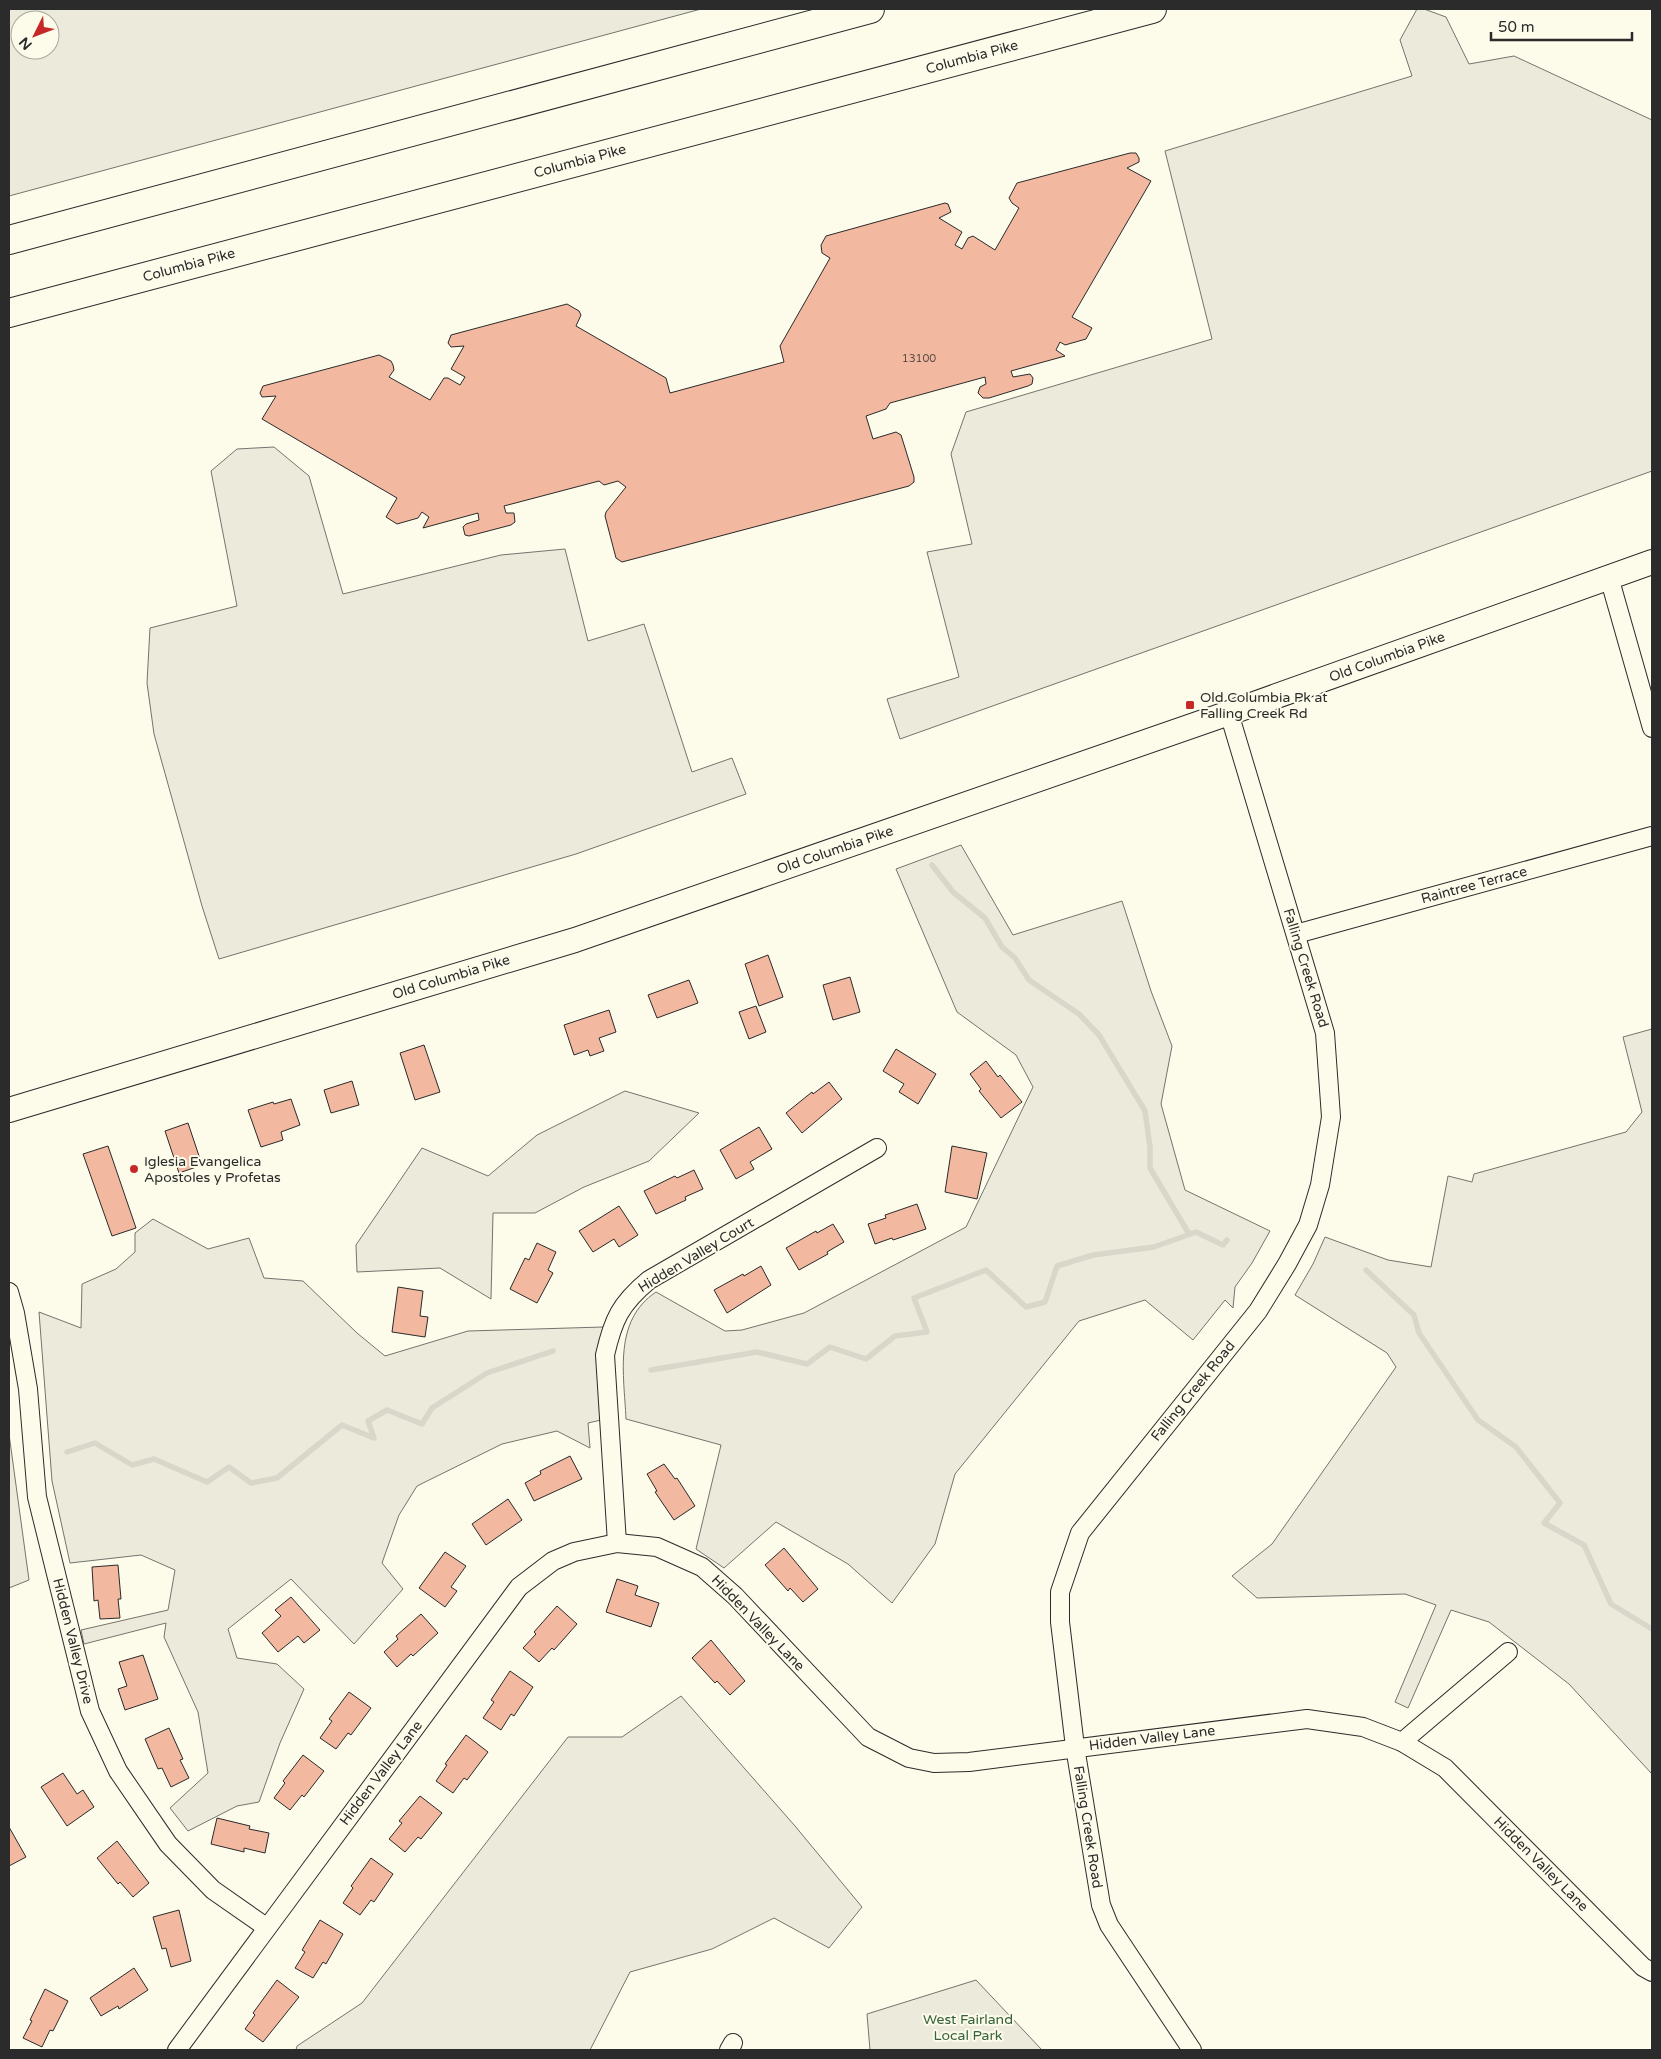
<svg xmlns="http://www.w3.org/2000/svg" width="1661" height="2059" font-family="'Varela Round',sans-serif">
  <style>
    .green { fill: #ecebdb; stroke: #74746e; fill-rule: evenodd }
    .parking { fill: #eceadb; stroke: #74746e }
    .lines { fill: none; stroke-linecap: round; stroke-linejoin: round }
    .stream { stroke: #d8d7c9; stroke-width: 5.5 }
    .building { fill: #f2b8a0; stroke: #2b2b2b }
    .street-casing { stroke: #2b2b2b; stroke-width: 20 }
    .secondary-casing { stroke: #2b2b2b; stroke-width: 26 }
    .highway-casing { stroke: #2b2b2b; stroke-width: 30 }
    .street { stroke: #fdfbea; stroke-width: 18 }
    .secondary { stroke: #fdfbea; stroke-width: 24 }
    .highway { stroke: #fdfbea; stroke-width: 28 }
    .poi-dot { fill: #c62828; stroke: #fdfbea; stroke-width: 2 }
    .labels { text-anchor: middle; dominant-baseline: central; stroke-width: 4; stroke-linejoin: round; paint-order: stroke }
    .number-label { font-size: 11px; fill: #5d4e48 }
    .street-label { font-size: 14px; fill: #2b2b2b; stroke: #fdfbea }
    .poi-label { font-size: 14px; fill: #2b2b2b; stroke: #fdfbea; text-anchor: start }
    .park-label { font-size: 14px; fill: #34623c; stroke: #fdfbea }
  </style>
  <rect width="100%" height="100%" fill="#fdfbea"/>
  <g class="green">
    <path d="M9,9H701L9,196ZM20,20H50V50H20Z"/>
    <path d="M961,845L1013,935L1122,901L1151,991L1172,1046L1161,1104L1185,1190L1270,1231L1252,1263L1235,1287L1233,1308L1225,1300L1193,1340L1145,1300L1079,1321L955,1474L935,1544L892,1603L848,1564L776,1522L724,1568L696,1549L721,1445L626,1419C624,1374 613,1321 656,1292L725,1331L742,1330L804,1313L966,1227L1033,1087L1016,1055L957,1012L896,869Z"/>
    <polygon points="1652,1029 1652,1774 1569,1684 1489,1622 1451,1610 1408,1708 1395,1702 1436,1605 1405,1594 1257,1598 1232,1576 1272,1544 1396,1367 1387,1353 1295,1295 1313,1264 1325,1237 1388,1260 1431,1267 1448,1176 1472,1182 1474,1174 1626,1132 1642,1112 1623,1037"/>
    <polygon points="625,1091 699,1113 649,1161 584,1187 535,1213 493,1213 491,1299 440,1268 357,1272 356,1245 422,1148 488,1176 537,1135"/>
    <polygon points="153,1219 208,1249 249,1238 264,1278 303,1281 357,1333 385,1356 468,1331 603,1327 598,1351 601,1420 588,1423 590,1448 557,1431 502,1444 417,1486 399,1515 382,1563 403,1589 354,1644 291,1579 228,1629 237,1658 277,1664 304,1689 280,1743 259,1802 237,1806 188,1831 170,1808 208,1773 198,1712 164,1637 166,1623 84,1644 81,1630 168,1610 175,1570 141,1555 70,1563 52,1481 39,1312 81,1328 82,1284 116,1269 135,1252 135,1233"/>
    <polygon points="9,1434 29,1580 9,1588"/>
    <polygon points="681,1696 795,1826 862,1907 829,1948 774,1918 712,1949 630,1972 590,2050 296,2050 297,2046 362,2003 568,1737 622,1737"/>
    <polygon points="976,1980 1042,2050 870,2050 867,2014"/>
  </g>
  <g class="parking">
    <polygon points="1417,9 1424,9 1446,17 1469,64 1514,56 1652,120 1652,471 900,739 887,699 959,677 927,552 972,544 951,454 966,412 1212,339 1165,151 1412,76 1400,40"/>
    <polygon points="274,447 309,476 343,594 501,555 565,549 588,641 644,624 692,772 732,758 746,794 576,854 219,959 202,906 154,734 147,683 150,628 237,606 211,471 237,449"/>
  </g>
  <g class="lines">
    <g class="stream">
      <polyline points="932,865 953,892 985,918 1002,947 1015,958 1029,980 1079,1014 1099,1035 1145,1111 1150,1147 1150,1168 1189,1234"/>
      <polyline points="1366,1270 1414,1315 1419,1333 1478,1420 1516,1447 1560,1503 1544,1523 1584,1545 1611,1604 1652,1629"/>
      <polyline points="651,1370 757,1352 807,1364 830,1347 866,1359 895,1336 927,1332 914,1298 986,1270 1026,1307 1045,1302 1057,1266 1093,1255 1154,1247 1196,1232 1223,1245 1227,1240"/>
      <polyline points="67,1452 95,1443 132,1465 154,1459 207,1482 229,1467 251,1483 277,1478 342,1425 374,1438 368,1421 387,1410 422,1424 432,1408 487,1373 553,1351"/>
    </g>
  </g>
  <g class="building">
    <polygon points="1130,153 1136,153 1139,158 1139,162 1127,168 1151,181 1072,317 1092,328 1086,339 1065,345 1060,342 1056,350 1065,356 1011,371 1013,377 1030,374 1033,378 1032,384 1028,386 989,398 983,398 978,393 980,387 986,384 985,377 890,403 886,409 866,416 873,439 896,432 901,435 914,477 914,482 909,486 622,562 616,558 605,516 606,512 626,487 618,481 604,485 599,481 504,506 506,513 514,513 515,522 511,525 469,536 465,535 463,527 466,524 479,520 478,513 423,528 429,517 422,512 418,518 397,524 386,517 397,498 262,419 276,396 262,397 260,393 263,386 379,355 391,361 393,365 394,370 389,377 430,400 444,378 448,378 460,385 465,377 451,369 464,346 451,347 448,343 451,335 567,304 579,311 581,315 576,326 666,378 670,393 784,362 780,346 830,258 822,253 821,245 826,236 945,203 948,204 951,212 939,218 962,232 955,245 962,249 968,238 973,236 995,250 1019,208 1012,203 1009,198 1017,183"/>
    <polygon points="768,955 783,997 759,1006 745,964"/>
    <polygon points="850,977 860,1012 833,1020 823,985"/>
    <polygon points="689,980 698,1003 657,1018 648,995"/>
    <polygon points="756,1006 766,1032 749,1039 739,1012"/>
    <polygon points="609,1010 616,1032 599,1038 604,1051 590,1056 588,1050 574,1055 564,1025"/>
    <polygon points="424,1045 440,1092 415,1100 400,1053"/>
    <polygon points="896,1049 936,1074 918,1104 899,1092 904,1084 883,1071"/>
    <polygon points="986,1061 998,1077 1000,1075 1022,1102 1001,1118 979,1091 981,1089 970,1074"/>
    <polygon points="352,1081 359,1105 331,1113 324,1090"/>
    <polygon points="829,1082 842,1099 802,1133 786,1113 812,1092 813,1094"/>
    <polygon points="291,1099 300,1125 281,1132 283,1140 261,1147 248,1110 273,1102 274,1104"/>
    <polygon points="188,1123 202,1165 179,1173 165,1131"/>
    <polygon points="759,1127 772,1149 750,1162 754,1169 736,1179 720,1150"/>
    <polygon points="108,1146 136,1228 112,1236 83,1154"/>
    <polygon points="952,1146 987,1153 977,1199 945,1192"/>
    <polygon points="694,1170 703,1189 685,1197 686,1200 656,1214 644,1191 675,1176 677,1178"/>
    <polygon points="917,1204 926,1229 893,1240 892,1238 875,1244 868,1224 886,1218 885,1215"/>
    <polygon points="619,1206 638,1235 619,1247 614,1239 593,1252 579,1231"/>
    <polygon points="833,1224 844,1242 827,1252 828,1254 799,1270 786,1248 816,1231 817,1233"/>
    <polygon points="537,1243 556,1252 548,1270 553,1273 537,1303 510,1289 525,1258 529,1260"/>
    <polygon points="761,1266 771,1285 727,1313 714,1290 743,1274 744,1276"/>
    <polygon points="398,1287 423,1291 420,1316 428,1317 425,1337 392,1332"/>
    <polygon points="570,1456 582,1479 534,1501 525,1483 541,1474 540,1471"/>
    <polygon points="664,1464 675,1479 677,1478 695,1506 674,1520 655,1492 657,1491 647,1474"/>
    <polygon points="508,1499 522,1520 486,1545 472,1524"/>
    <polygon points="784,1548 818,1589 803,1602 790,1588 788,1591 765,1565"/>
    <polygon points="445,1552 466,1566 451,1587 457,1591 445,1607 419,1588"/>
    <polygon points="118,1565 121,1599 118,1599 120,1618 100,1619 98,1600 94,1601 92,1567"/>
    <polygon points="617,1579 638,1586 635,1595 659,1603 651,1627 606,1612"/>
    <polygon points="291,1597 320,1630 304,1643 298,1636 278,1652 262,1633 281,1616 275,1610"/>
    <polygon points="557,1606 577,1624 554,1650 552,1648 539,1662 523,1648 536,1634 534,1632"/>
    <polygon points="421,1614 438,1633 413,1656 411,1654 397,1667 384,1652 398,1639 396,1636"/>
    <polygon points="711,1640 745,1681 730,1695 717,1681 715,1683 692,1658"/>
    <polygon points="143,1655 158,1699 125,1710 118,1689 127,1686 119,1662"/>
    <polygon points="510,1671 533,1687 514,1716 511,1714 501,1730 483,1718 494,1702 491,1700"/>
    <polygon points="349,1692 371,1708 351,1735 348,1733 336,1749 320,1738 332,1721 329,1719"/>
    <polygon points="169,1728 183,1759 180,1760 189,1778 171,1787 162,1768 158,1769 145,1739"/>
    <polygon points="466,1735 488,1752 467,1780 464,1778 453,1793 436,1781 447,1765 445,1764"/>
    <polygon points="303,1755 324,1771 304,1797 302,1795 290,1810 274,1798 285,1783 283,1781"/>
    <polygon points="63,1773 77,1794 83,1790 94,1807 67,1826 41,1787"/>
    <polygon points="420,1796 442,1813 421,1839 418,1837 405,1852 389,1839 402,1823 399,1821"/>
    <polygon points="217,1818 250,1826 249,1829 269,1833 265,1853 244,1848 244,1852 211,1844"/>
    <polygon points="9,1827 26,1857 9,1866"/>
    <polygon points="117,1841 149,1883 133,1897 120,1882 118,1884 97,1858"/>
    <polygon points="371,1858 393,1874 374,1902 371,1900 360,1915 343,1903 353,1888 351,1886"/>
    <polygon points="179,1910 191,1961 171,1967 166,1948 162,1949 153,1917"/>
    <polygon points="320,1920 343,1934 326,1964 323,1962 313,1978 295,1968 305,1952 302,1950"/>
    <polygon points="134,1968 148,1990 119,2009 118,2006 101,2016 90,1998"/>
    <polygon points="277,1980 299,1997 263,2042 245,2029 255,2015 253,2013"/>
    <polygon points="45,1989 68,2001 53,2031 50,2030 42,2047 23,2038 32,2021 30,2020"/>
  </g>
  <g class="lines">
    <defs>
      <g id="street">
        <polyline points="1609,577 1652,728"/>
        <polyline points="1296,934 1652,836"/>
        <polyline points="9,1292 15,1313 28,1389 37,1497 90,1711 118,1771 168,1844 213,1890 266,1927"/>
        <path d="M617,1543L605,1355C613,1320 620,1304 649,1280L877,1148"/>
        <polyline points="1402,1742 1508,1652"/>
        <polyline points="177,2050 519,1587 553,1561 574,1552 617,1543 657,1547 702,1567 735,1596 868,1737 909,1758 934,1763 969,1762 1307,1719 1363,1727 1402,1742 1445,1768 1643,1967 1652,1972"/>
        <polyline points="729,2050 733,2043"/>
        <polyline points="1192,2050 1109,1925 1101,1905 1075,1747 1060,1622 1060,1592 1080,1533 1258,1311 1287,1264 1308,1225 1320,1185 1331,1117 1325,1033 1229,713"/>
      </g>
      <polyline id="secondary" points="9,1110 575,940 1229,713 1652,562"/>
      <g id="highway">
        <polyline points="9,240 870,9"/>
        <polyline points="9,313 1152,9"/>
      </g>
    </defs>
    <use href="#street" class="street-casing"/>
    <use href="#secondary" class="secondary-casing"/>
    <use href="#highway" class="highway-casing"/>
    <use href="#street" class="street"/>
    <use href="#secondary" class="secondary"/>
    <use href="#highway" class="highway"/>
  </g>
  <g class="poi-dot">
    <rect x="1185" y="700" width="10" height="10" rx="2.5"/>
    <circle cx="134" cy="1169" r="5"/>
  </g>
  <g class="labels">
    <g class="number-label">
      <text x="919" y="358">13100</text>
    </g>
    <g class="street-label">
      <text transform="translate(972 57) rotate(-15)">Columbia Pike</text>
      <text transform="translate(580 161) rotate(-15)">Columbia Pike</text>
      <text transform="translate(189 265) rotate(-15)">Columbia Pike</text>
      <text transform="translate(1387 657) rotate(-20)">Old Columbia Pike</text>
      <text transform="translate(835 850) rotate(-19)">Old Columbia Pike</text>
      <text transform="translate(1474 885) rotate(-15)">Raintree Terrace</text>
      <text transform="translate(1306 968) rotate(73)">Falling Creek Road</text>
      <text transform="translate(451 977) rotate(-17)">Old Columbia Pike</text>
      <text transform="translate(696 1255) rotate(-31)">Hidden Valley Court</text>
      <text transform="translate(1193 1391) rotate(-51)">Falling Creek Road</text>
      <text transform="translate(758 1623) rotate(46)">Hidden Valley Lane</text>
      <text transform="translate(73 1641) rotate(76)">Hidden Valley Drive</text>
      <text transform="translate(1152 1738) rotate(-7)">Hidden Valley Lane</text>
      <text transform="translate(381 1773) rotate(-53)">Hidden Valley Lane</text>
      <text transform="translate(1088 1827) rotate(81)">Falling Creek Road</text>
      <text transform="translate(1541 1864) rotate(45)">Hidden Valley Lane</text>
    </g>
    <g class="poi-label">
      <text x="1200" y="697">Old Columbia Pk at<tspan x="1200" dy="16">Falling Creek Rd</tspan></text>
      <text x="144" y="1161">Iglesia Evangelica<tspan x="144" dy="16">Apostoles y Profetas</tspan></text>
    </g>
    <g class="park-label">
      <text x="968" y="2019">West Fairland<tspan x="968" dy="16">Local Park</tspan></text>
    </g>
  </g>
  <rect width="1661" height="2059" fill="none" stroke="#2b2b2b" stroke-width="20"/>
  <g transform="translate(35 35) rotate(228)"><circle r="24" fill="#fdfbea" stroke="#a9a89e"/>
  <path d="M0-4L9 19L0 12L-9 19Z" fill="#c62828"/>
  <text y="-8" font-size="14" font-weight="bold" text-anchor="middle" fill="#2b2b2b">N</text>
  </g>
  <path d="M1491 32v8h141v-8" fill="none" stroke="#2b2b2b" stroke-width="2.5"/>
  <text x="1498" y="32" font-size="15" fill="#2b2b2b" stroke="#fdfbea" stroke-width="4" paint-order="stroke">50 m</text>
</svg>
